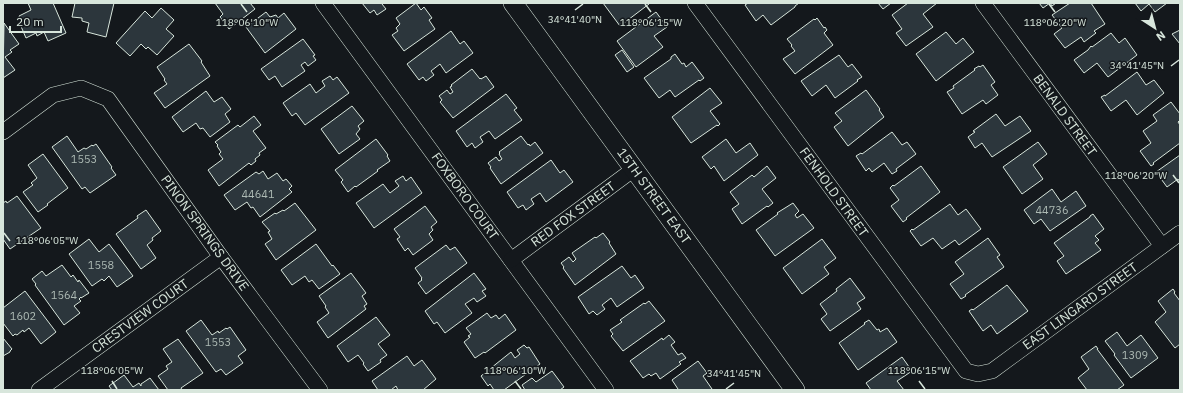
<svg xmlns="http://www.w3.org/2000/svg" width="1183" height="393" font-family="'IBM Plex Sans',sans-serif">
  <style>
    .building { fill: #2c363c; stroke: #d8e6dc }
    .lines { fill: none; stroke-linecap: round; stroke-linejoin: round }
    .minor-casing { stroke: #d8e6dc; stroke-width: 16 }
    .tertiary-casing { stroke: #d8e6dc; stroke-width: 20 }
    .minor { stroke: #14181c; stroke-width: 15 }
    .tertiary { stroke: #14181c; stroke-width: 19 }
    .ticks { fill: none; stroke: #d8e6dc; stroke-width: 1.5 }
    .labels { text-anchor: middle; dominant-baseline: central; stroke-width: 3; stroke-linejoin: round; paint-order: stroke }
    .number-label { font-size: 11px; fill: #adbab4 }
    .street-label { font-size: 13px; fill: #d8e6dc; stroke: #14181c }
    .ticks-label { font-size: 10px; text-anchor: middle; fill: #d8e6dc; stroke: #14181c; stroke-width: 3; stroke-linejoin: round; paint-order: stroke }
  </style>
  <rect width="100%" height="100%" fill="#14181c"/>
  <g class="building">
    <polygon points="28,3 53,3 66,33 48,41 44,32 37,36 36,33 26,38 20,24 22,23 19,16 31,10"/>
    <polygon points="75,3 114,3 106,37 87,32 89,23 82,21 82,18 72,17"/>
    <polygon points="215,3 250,3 255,9 229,29 220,17 223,14"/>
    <polygon points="362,3 383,3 382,4 386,9 377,15 374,10 370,13"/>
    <polygon points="416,3 421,10 424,7 432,18 429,20 435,29 404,51 392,35 398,31 396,28 400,24 396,18"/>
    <polygon points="603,3 649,3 649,4 620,26"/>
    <polygon points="748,3 799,3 795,6 795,7 771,25 763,15 756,21 745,5"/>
    <polygon points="878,3 891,3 883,9"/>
    <polygon points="908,3 937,3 923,14 933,27 906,46 896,33 902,29 892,15"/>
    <polygon points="1039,3 1056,3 1052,6 1050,3 1043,8"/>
    <polygon points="1070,3 1091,3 1105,24 1094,31 1096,33 1084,42 1081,37 1065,48 1054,34 1062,28 1052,15"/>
    <polygon points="1135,3 1167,3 1155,12 1149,4 1141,11"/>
    <polygon points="161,8 174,20 166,29 174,36 157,55 148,47 146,49 141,44 130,56 116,43 145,11 152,18"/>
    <polygon points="266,12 270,17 276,15 278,18 284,13 296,29 265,53 246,27"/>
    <polygon points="656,12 667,27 654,36 663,47 636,67 617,41"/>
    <polygon points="817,18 824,28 825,27 827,30 824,33 833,45 795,74 783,59 795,51 791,46 792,45 787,39 814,19 815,20"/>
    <polygon points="4,23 19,44 10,50 12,52 5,57 15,70 3,78"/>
    <polygon points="1180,30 1180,44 1172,34"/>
    <polygon points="451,31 460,44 464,41 473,53 446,73 440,64 431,71 434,75 426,81 423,77 419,80 407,64"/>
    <polygon points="946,32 956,44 963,38 974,52 936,81 916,54"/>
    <polygon points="1111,33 1119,43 1125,38 1137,55 1108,77 1097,63 1084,73 1074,60 1088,50 1091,46 1092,47"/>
    <polygon points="303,39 315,55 313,56 316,60 308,66 305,62 301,65 305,71 282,87 275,76 269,80 261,69"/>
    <polygon points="189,44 202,61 201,62 210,76 165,108 154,93 167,84 164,80 165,79 157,67"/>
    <polygon points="622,50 634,67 627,72 615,55"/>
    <polygon points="675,54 682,64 684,63 686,67 692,62 704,78 700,81 699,80 675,97 670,90 659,98 644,78 671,59 671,57"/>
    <polygon points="839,55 848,67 852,64 862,77 857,80 858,81 835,98 826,85 812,96 801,81"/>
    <polygon points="983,65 995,82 991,85 998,95 986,104 983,100 962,114 947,92 954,88 953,86 975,70 974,69 979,66 980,67"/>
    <polygon points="472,69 480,79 481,78 481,79 486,76 494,87 453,118 440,102 442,100 439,96 447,90 450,94 453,92 450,87 452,86 451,85"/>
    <polygon points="1137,72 1146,85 1154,80 1164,93 1137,115 1126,100 1111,111 1101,97 1105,95 1105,96"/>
    <polygon points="330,76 333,80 337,77 349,93 305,125 296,113 292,116 283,103 310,84 316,93 325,86 322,81"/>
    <polygon points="710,88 722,103 710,111 720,124 718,126 717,125 691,143 672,117"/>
    <polygon points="866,90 880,109 879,110 884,117 848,146 834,127 842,121 835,113"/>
    <polygon points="206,91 214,102 222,97 231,109 225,114 230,122 210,137 203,128 200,129 196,123 183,132 172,117"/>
    <polygon points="506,94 517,108 514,110 522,120 495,139 489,131 480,137 483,142 475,148 472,143 467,147 456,131"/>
    <polygon points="1171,102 1180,114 1180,120 1178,122 1180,125 1180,143 1153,163 1154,164 1151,166 1140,151 1151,143 1143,131 1157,121 1153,115"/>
    <polygon points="352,106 364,121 358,126 360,129 356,134 360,139 339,154 321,129"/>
    <polygon points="996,114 1005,126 1020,116 1031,131 992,157 982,143 975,148 968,137 975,132 973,131"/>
    <polygon points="254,116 261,125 253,131 266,148 259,153 260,155 255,159 256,161 251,165 249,163 219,186 208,170 223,159 219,154 221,152 217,146 218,145 215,142 238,125 240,127"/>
    <polygon points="892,132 902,145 907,142 916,154 896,169 897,171 892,174 884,163 872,172 869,168 866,171 856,156 861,153 862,154"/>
    <polygon points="67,136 78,152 84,148 86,149 92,145 93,146 96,144 112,167 111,168 116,175 90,193 85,187 82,189 52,147"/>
    <polygon points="521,136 528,145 529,144 530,146 535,142 543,153 501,184 490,168 491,167 488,163 496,157 499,161 502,159 499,154 500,153 499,152"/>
    <polygon points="376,139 388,155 387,156 390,161 377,170 378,171 356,187 355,186 348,192 341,182 343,180 335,170"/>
    <polygon points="726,139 736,153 750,143 758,155 724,181 714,166 711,169 702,157"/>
    <polygon points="1038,142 1047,154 1033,165 1043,179 1022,194 1003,167"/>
    <polygon points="43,154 68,188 47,204 48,205 38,212 23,192 33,185 31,183 37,178 28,165"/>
    <polygon points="1180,155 1180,182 1178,179 1167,187 1156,172"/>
    <polygon points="551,160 560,173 564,170 573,182 546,202 540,193 531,199 534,204 526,210 523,205 518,208 507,192"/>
    <polygon points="767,166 776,178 762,189 773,203 768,207 767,206 742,224 732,209 739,204 730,192 752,175 754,177"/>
    <polygon points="921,166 940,192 906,218 907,219 903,222 891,206 899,200 890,188 893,185 894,186"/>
    <polygon points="263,171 268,179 277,173 283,181 286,179 292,186 289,189 292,192 260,217 253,207 251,208 247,202 235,210 224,195 256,172 259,174"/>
    <polygon points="403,176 406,181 411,177 422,193 374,228 356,203 383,184 390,193 399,186 395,181"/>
    <polygon points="1052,189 1061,202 1076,191 1086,206 1050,231 1041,219 1034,224 1024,210"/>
    <polygon points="17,196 41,228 10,249 3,239 3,203 6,201 7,203"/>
    <polygon points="295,203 316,230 276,260 265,244 272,239 268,232 270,231 262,222 275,213 276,214 283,210 284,211"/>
    <polygon points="793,203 799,211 795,215 797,218 803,214 814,228 775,256 756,230 778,214 777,213"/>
    <polygon points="950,204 958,215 966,209 981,229 959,245 955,240 942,249 933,238 921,246 910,231 912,229 913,230"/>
    <polygon points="425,206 437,222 431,227 433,230 429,234 433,240 413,255 408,248 405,251 397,239 400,237 394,229"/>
    <polygon points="146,210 161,231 152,238 153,240 147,245 156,258 141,269 116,234 138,218 137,216"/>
    <polygon points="1093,214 1104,229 1095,236 1099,240 1095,243 1101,250 1066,274 1057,261 1064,256 1054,243 1090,217 1090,216"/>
    <polygon points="603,233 610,242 609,243 616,254 575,285 563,268 564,267 561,263 569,257 573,262 576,259 572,253 595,237 596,238"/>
    <polygon points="988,238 1000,255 997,257 1004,267 965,295 966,296 961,299 950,284 964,274 955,262"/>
    <polygon points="89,239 99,252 109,244 133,276 117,287 109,276 104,281 102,279 92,286 69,254"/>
    <polygon points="822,239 836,258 824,267 829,274 802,294 783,268"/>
    <polygon points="316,244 332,266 333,265 340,274 319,289 312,280 309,282 305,276 292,285 281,270"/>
    <polygon points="446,245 450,250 455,247 467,263 426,294 418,283 422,280 421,279 422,278 415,268"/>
    <polygon points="62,265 71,277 73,275 78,282 79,280 89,293 81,298 81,297 79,299 81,301 74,306 80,313 64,325 35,285 36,284 32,279 42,271 46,276"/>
    <polygon points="622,266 631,278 635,275 644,288 617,307 611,298 602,305 605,309 597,315 593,311 589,314 578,297"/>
    <polygon points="351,273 366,293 362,296 367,304 364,306 366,309 328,338 317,322 329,313 325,307 326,306 319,296"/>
    <polygon points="474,273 486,289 482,291 486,296 477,302 474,298 465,304 472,313 445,333 437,322 434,324 425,311"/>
    <polygon points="850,278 865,298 857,303 861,309 830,331 821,319 827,314 820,304 837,291 836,289"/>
    <polygon points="1007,285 1028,311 997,334 991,325 983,331 969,311 972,309 973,310"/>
    <polygon points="1173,289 1175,292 1174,293 1180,301 1180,344 1175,348 1155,322 1166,312 1158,301"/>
    <polygon points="25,291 56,332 41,344 29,328 24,332 23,330 17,335 15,334 13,336 3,323 3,308"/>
    <polygon points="649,301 665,321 623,351 611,336 613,334 610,330 622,322 620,320 644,303 645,304"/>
    <polygon points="487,313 491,318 496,315 499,319 505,314 516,330 485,353 484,352 475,358 464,342 470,337 468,336 471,334 466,328"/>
    <polygon points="376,317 390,335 378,344 387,355 380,360 381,362 368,371 363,364 364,363 358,355 348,362 337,346"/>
    <polygon points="201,320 212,335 218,331 219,333 226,328 227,329 230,327 246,350 238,356 243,363 226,375 221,369 216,372 186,331"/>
    <polygon points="869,320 877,330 879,329 880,332 887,328 897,342 858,370 839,343 865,324 864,323"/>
    <polygon points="1117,332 1127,346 1141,335 1158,358 1131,378 1114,355 1115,354 1105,341"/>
    <polygon points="669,335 675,342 671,345 678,355 682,353 686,358 679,362 681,364 660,379 656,373 651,376 649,374 643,378 630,361 662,338 663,340"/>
    <polygon points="3,338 12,349 10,351 10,352 3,356"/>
    <polygon points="178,339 203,373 181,388 182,390 168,390 158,376 168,369 166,366 172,362 163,349"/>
    <polygon points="524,345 527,348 529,347 540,364 504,390 494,390 490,384 488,386 481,376 511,352 515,358 520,354 517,350"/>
    <polygon points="1096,346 1098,349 1097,349 1124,385 1117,390 1087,390 1078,378 1089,369 1081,357"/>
    <polygon points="407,356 414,366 422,360 436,379 423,390 398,390 396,386 391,390 378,390 372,381"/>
    <polygon points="902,357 912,371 897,381 904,390 871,390 866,383"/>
    <polygon points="698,361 707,373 703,376 712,389 710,390 677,390 678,389 672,380"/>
    <polygon points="552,371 564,387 560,390 525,390 522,385 532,378 536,382"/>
    <polygon points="124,375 133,387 139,383 141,386 141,384 150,378 159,390 112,390 109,386"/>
  </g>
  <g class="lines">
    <defs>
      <g id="minor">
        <polyline points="323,3 606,390"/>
        <polyline points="695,3 966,371 978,374 992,371 1180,233"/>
        <polyline points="983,3 1162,246"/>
        <polyline points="3,132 53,95 81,88 108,99 221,257 320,390"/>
        <polyline points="511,260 634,169"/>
        <polyline points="39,390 221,257"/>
      </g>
      <polyline id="tertiary" points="513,3 795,390"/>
    </defs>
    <use href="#minor" class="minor-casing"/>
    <use href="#tertiary" class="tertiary-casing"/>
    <use href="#minor" class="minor"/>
    <use href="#tertiary" class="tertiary"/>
  </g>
  <path class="ticks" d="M241,4L247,12M645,4L651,12M1049,4L1055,12M575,10L583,4M1171,66L1179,60M1173,175L1179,183M4,233L10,241M112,381L117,389M515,381L521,389M919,381L925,389M726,389L734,383"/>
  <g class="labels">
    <g class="number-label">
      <text x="84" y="159">1553</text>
      <text x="258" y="194">44641</text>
      <text x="1052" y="210">44736</text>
      <text x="101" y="265">1558</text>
      <text x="64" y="295">1564</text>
      <text x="23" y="316">1602</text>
      <text x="218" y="342">1553</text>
      <text x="1135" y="355">1309</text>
    </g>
    <g class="street-label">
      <text transform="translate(1065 115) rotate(54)">BENALD STREET</text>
      <text transform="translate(834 192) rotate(54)">FENHOLD STREET</text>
      <text transform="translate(465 196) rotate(54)">FOXBORO COURT</text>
      <text transform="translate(654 196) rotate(54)">15TH STREET EAST</text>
      <text transform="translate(573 214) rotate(-36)">RED FOX STREET</text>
      <text transform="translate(205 233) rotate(54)">PINON SPRINGS DRIVE</text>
      <text transform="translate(1080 306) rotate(-36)">EAST LINGARD STREET</text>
      <text transform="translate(140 316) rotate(-36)">CRESTVIEW COURT</text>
    </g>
  </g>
  <g class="ticks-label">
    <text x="575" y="23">34°41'40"N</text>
    <text x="247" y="26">118°06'10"W</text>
    <text x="651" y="26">118°06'15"W</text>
    <text x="1055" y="26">118°06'20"W</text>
    <text x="1137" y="69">34°41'45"N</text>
    <text x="1136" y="179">118°06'20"W</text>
    <text x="47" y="244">118°06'05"W</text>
    <text x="112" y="374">118°06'05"W</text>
    <text x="515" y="374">118°06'10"W</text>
    <text x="919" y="374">118°06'15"W</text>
    <text x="734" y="377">34°41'45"N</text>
  </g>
  <rect width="1183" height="393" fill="none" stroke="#d8e6dc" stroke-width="8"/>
  <g transform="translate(1155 28) rotate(144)" stroke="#14181c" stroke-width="3" paint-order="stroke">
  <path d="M0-3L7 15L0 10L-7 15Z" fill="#d8e6dc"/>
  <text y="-6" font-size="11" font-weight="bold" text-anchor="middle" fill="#d8e6dc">N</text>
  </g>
  <path d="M10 26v6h51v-6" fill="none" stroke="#d8e6dc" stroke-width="2"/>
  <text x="16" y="26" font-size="12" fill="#d8e6dc" stroke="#14181c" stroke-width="3" paint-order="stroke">20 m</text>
</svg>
